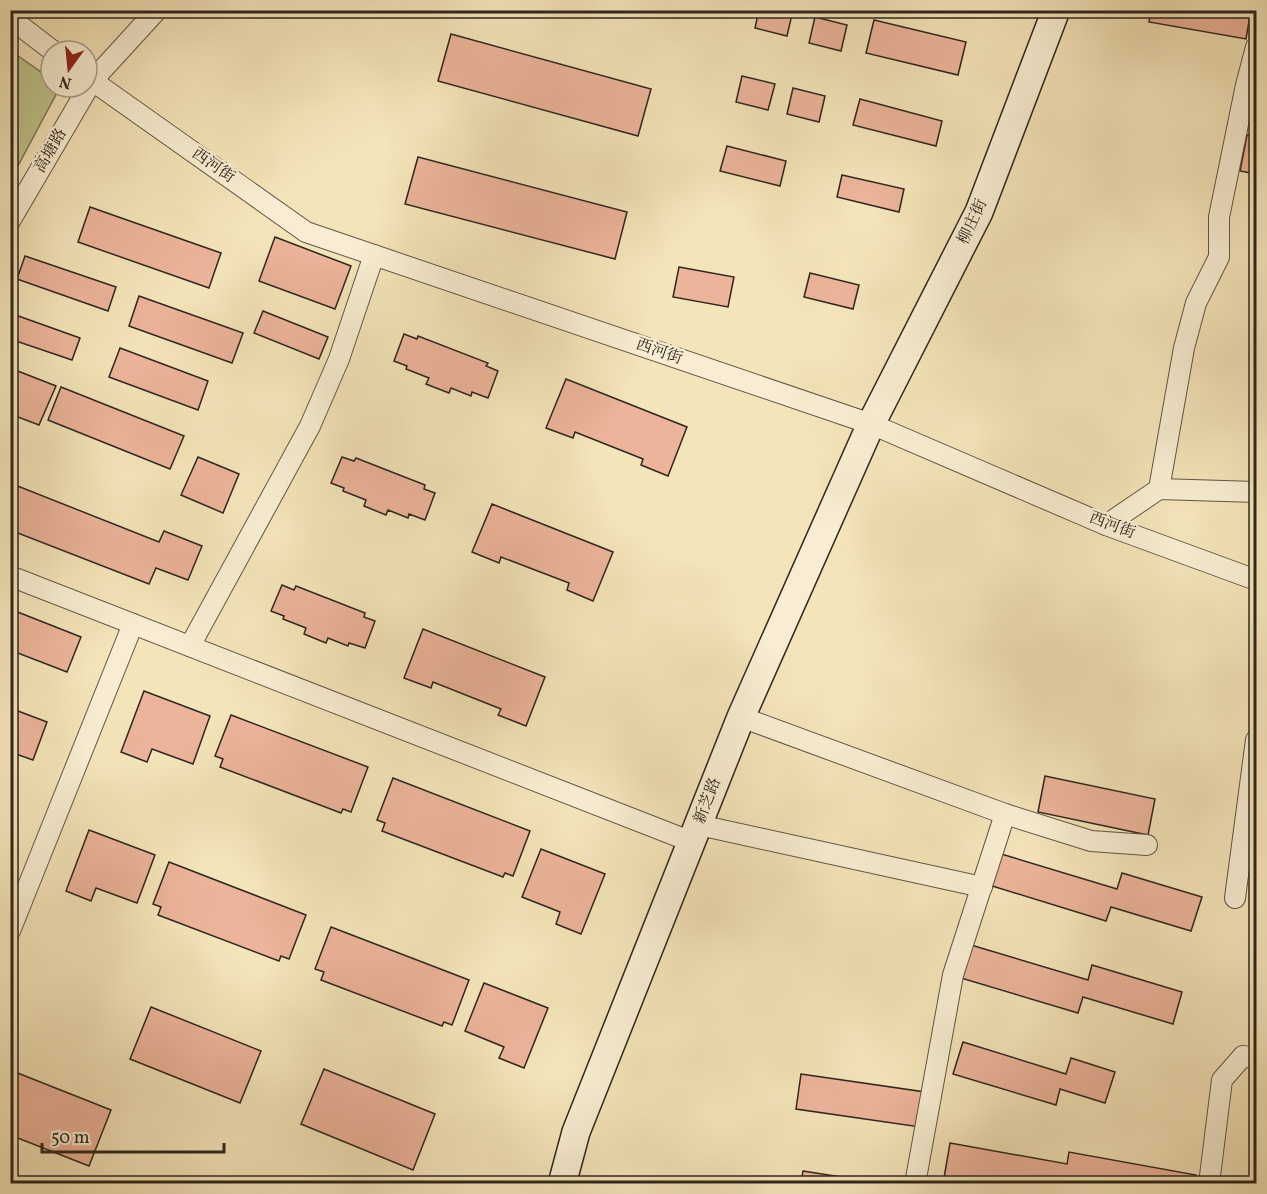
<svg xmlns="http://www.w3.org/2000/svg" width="1267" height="1194" font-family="Vollkorn,'Noto Serif SC',serif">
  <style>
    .green { fill: #bfc38c; stroke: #777454; stroke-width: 1.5 }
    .building { fill: #ecb49a; stroke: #2f261d; stroke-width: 1.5 }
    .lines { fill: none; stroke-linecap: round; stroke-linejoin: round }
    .street-casing { stroke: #605644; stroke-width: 22 }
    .secondary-casing { stroke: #2f261d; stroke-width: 30 }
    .street { stroke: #f8edd2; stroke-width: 20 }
    .secondary { stroke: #f8edd2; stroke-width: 27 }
    .labels { text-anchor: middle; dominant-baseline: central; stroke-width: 5; stroke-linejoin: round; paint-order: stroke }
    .street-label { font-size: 16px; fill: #2f261d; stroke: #f8edd2 }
  </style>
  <rect width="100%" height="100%" fill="#f4e4b9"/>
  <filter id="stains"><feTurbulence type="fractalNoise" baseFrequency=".00333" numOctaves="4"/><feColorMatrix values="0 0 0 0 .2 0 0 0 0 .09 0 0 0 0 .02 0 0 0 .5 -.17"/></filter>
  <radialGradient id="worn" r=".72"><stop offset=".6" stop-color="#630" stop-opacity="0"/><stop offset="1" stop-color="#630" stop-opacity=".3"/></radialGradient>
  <polygon class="green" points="11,51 51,79 51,87 60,87 11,179"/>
  <g class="building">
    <polygon points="759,10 793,10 787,36 755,28"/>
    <polygon points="1151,10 1251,10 1246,39 1149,22"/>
    <polygon points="815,17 847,25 841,51 809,43"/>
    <polygon points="874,20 966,42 958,75 866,53"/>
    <polygon points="451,34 651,89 638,136 438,81"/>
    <polygon points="742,76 775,84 768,110 736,102"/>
    <polygon points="793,88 825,96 819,122 787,114"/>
    <polygon points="860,99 942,121 936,146 853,125"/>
    <polygon points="1247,135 1256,136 1256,174 1240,171"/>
    <polygon points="727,146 786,161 780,186 720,171"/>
    <polygon points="418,157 627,212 615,259 405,204"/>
    <polygon points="842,175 904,189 899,212 837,197"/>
    <polygon points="90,207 221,253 209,288 78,242"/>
    <polygon points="275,237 351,266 335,309 259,281"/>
    <polygon points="25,256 116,287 108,311 17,279"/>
    <polygon points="679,267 734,277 728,307 673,297"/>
    <polygon points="810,273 859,285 853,309 804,297"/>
    <polygon points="139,296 243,333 232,363 129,326"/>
    <polygon points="263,311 328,337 319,359 254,333"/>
    <polygon points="10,313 80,338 72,360 10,339"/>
    <polygon points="404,334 417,339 418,336 488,363 486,366 498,371 488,398 472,392 471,396 451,388 449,393 426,384 429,378 406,369 407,366 394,361"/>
    <polygon points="120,348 208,381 198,410 109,377"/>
    <polygon points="10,368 56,386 39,425 10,414"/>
    <polygon points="566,379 687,427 668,476 641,465 643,459 575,432 573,438 546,428"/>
    <polygon points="61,387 184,436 170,469 48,420"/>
    <polygon points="198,457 239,474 223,513 181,495"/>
    <polygon points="342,457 354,461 356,458 425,485 424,489 435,493 425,520 409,514 408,518 388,510 386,515 364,506 366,500 343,491 344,488 331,483"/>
    <polygon points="10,483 159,542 164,531 202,546 188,580 156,568 149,584 10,530"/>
    <polygon points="492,504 613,552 593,601 567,590 569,583 501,557 499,563 472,552"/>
    <polygon points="282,585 294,590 296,586 365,613 364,617 375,621 365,648 349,643 348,646 328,638 326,643 304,634 306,628 283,619 284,616 271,611"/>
    <polygon points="10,609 81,637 67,672 10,650"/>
    <polygon points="423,629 545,677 526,726 498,715 501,709 433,682 431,688 404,678"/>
    <polygon points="144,691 210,716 193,764 152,749 147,762 121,752"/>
    <polygon points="10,708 47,722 33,760 10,752"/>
    <polygon points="231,715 368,767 351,812 343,809 341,813 220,767 223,759 215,756"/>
    <polygon points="1045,776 1155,799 1148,835 1038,812"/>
    <polygon points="393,778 530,831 513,876 505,873 503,877 382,831 385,823 377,820"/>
    <polygon points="89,830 155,855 137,903 96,888 91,901 66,891"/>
    <polygon points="541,849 605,874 581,934 556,924 560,912 522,897"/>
    <polygon points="998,853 1117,889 1122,873 1202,897 1191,931 1111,907 1106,921 989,885"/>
    <polygon points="169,862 306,915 289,959 281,956 279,961 158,915 161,907 153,904"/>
    <polygon points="331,927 469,980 452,1025 444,1022 442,1026 321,980 324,972 315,969"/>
    <polygon points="971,945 1088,980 1092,965 1182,992 1173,1024 1083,997 1078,1013 961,978"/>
    <polygon points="484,983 548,1008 524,1068 499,1058 504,1047 465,1031"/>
    <polygon points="151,1007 261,1051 240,1103 130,1059"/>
    <polygon points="963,1042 1066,1074 1071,1058 1115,1072 1105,1103 1060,1089 1056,1105 953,1074"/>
    <polygon points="324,1069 435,1114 413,1170 301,1124"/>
    <polygon points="10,1070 111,1110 89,1166 10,1135"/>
    <polygon points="801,1074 925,1092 920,1127 796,1109"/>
    <polygon points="950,1143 1067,1164 1069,1152 1196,1175 1194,1184 973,1184 944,1178"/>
    <polygon points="803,1171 886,1184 801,1184"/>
  </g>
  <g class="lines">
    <defs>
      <g id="street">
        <polyline points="10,18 53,51"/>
        <polyline points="87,77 306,232 871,424 1106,525 1256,580"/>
        <polyline points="10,221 92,81 157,10"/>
        <polyline points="1159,489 1184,348 1196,303 1219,257 1219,217 1246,85 1256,47"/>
        <polyline points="1106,525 1159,489 1256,492"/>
        <polyline points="10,576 692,842"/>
        <polyline points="190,646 310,426 339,359 374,255"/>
        <polyline points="741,717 1005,814 1091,841 1147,845"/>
        <polyline points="699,825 982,887"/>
        <polyline points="1235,898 1256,740"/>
        <polyline points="10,931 133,624"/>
        <polyline points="915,1184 953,975 1005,814"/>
        <polyline points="1209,1184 1222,1080 1243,1056 1256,1058"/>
      </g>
      <polyline id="secondary" points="562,1184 576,1132 741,717 871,424 979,212 1056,10"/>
    </defs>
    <use href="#street" class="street-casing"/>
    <use href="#secondary" class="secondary-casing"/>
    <use href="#street" class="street"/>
    <use href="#secondary" class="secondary"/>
  </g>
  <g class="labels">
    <g class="street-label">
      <text transform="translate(51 151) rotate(-60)">高塘路</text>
      <text transform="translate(213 166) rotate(35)">西河街</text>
      <text transform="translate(973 222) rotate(-65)">柳庄街</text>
      <text transform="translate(659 352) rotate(19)">西河街</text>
      <text transform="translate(1112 526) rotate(21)">西河街</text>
      <text transform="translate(708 801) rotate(-69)">新芝路</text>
    </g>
  </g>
  <rect width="1267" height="1194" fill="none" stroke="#f4e4b9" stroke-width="36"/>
  <rect x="12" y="12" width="1243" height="1170" fill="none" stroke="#2f261d" stroke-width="3"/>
  <rect x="18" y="18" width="1231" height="1158" fill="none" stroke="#2f261d" stroke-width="1.5"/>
  <g transform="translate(69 69) rotate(195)"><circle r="28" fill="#f8edd2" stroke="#a89d8a" stroke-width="1.5"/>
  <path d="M0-4.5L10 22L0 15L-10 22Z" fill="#8f2418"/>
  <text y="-9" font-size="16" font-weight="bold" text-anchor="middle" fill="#2f261d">N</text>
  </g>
  <path d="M42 1143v9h182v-9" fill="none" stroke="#2f261d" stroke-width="3"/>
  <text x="51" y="1143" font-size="18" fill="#2f261d" stroke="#f8edd2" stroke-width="4.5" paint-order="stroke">50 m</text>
  <rect width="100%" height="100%" filter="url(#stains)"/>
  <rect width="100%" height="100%" fill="url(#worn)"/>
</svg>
